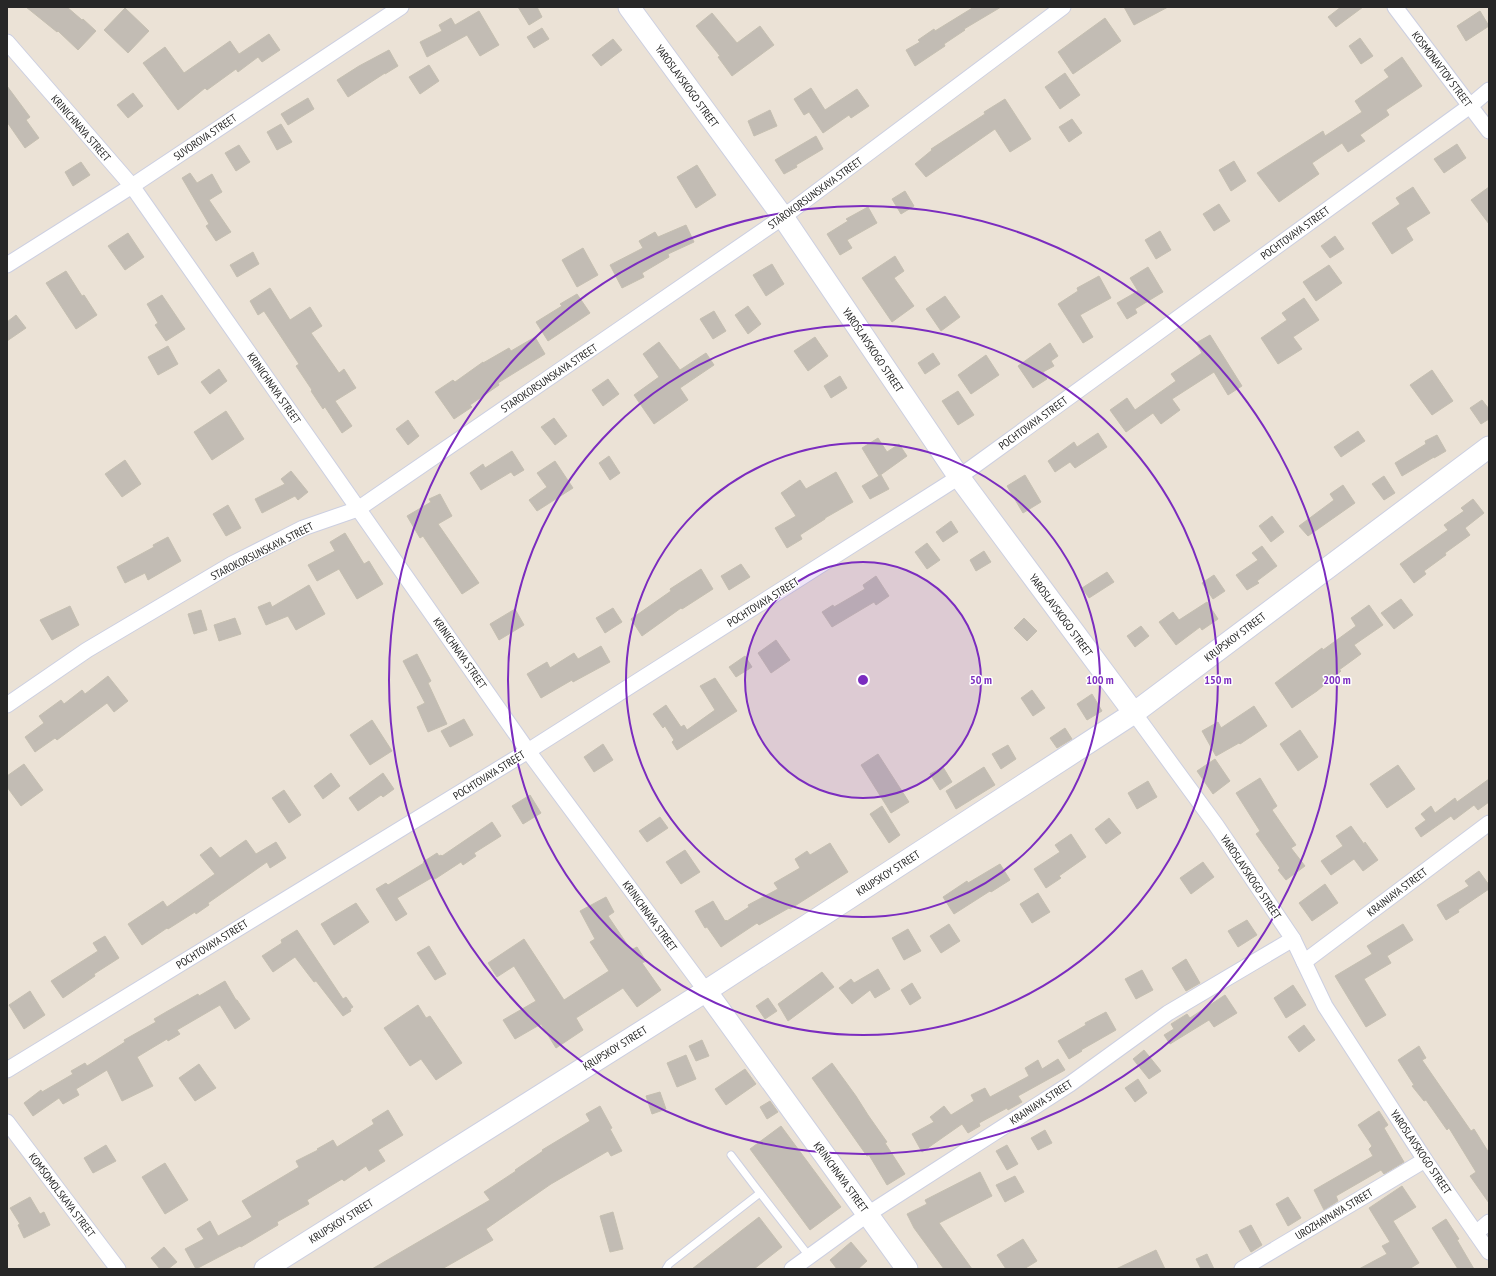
<svg xmlns="http://www.w3.org/2000/svg" width="1496" height="1276" font-family="'PT Sans Narrow',sans-serif">
  <style>
    .building { fill: #c2bcb4; stroke: #c5bfb1 }
    .lines { fill: none; stroke-linecap: round; stroke-linejoin: round }
    .lane-casing { stroke: #cccfe1; stroke-width: 9 }
    .street-casing { stroke: #cccfe1; stroke-width: 17 }
    .secondary-casing { stroke: #cccfe1; stroke-width: 23 }
    .lane { stroke: #fff; stroke-width: 7 }
    .street { stroke: #fff; stroke-width: 15 }
    .secondary { stroke: #fff; stroke-width: 21 }
    .ring { fill: none; stroke: #7b2cbf; stroke-width: 2 }
    .labels { text-anchor: middle; dominant-baseline: central; stroke-width: 3; stroke-linejoin: round; paint-order: stroke }
    .street-label { font-size: 11px; fill: #272727; stroke: #fff }
    .centre { fill: #7b2cbf; stroke: #fff; stroke-width: 2 }
    .ring-label { font-size: 12px; text-anchor: middle; font-weight: bold; fill: #7b2cbf; stroke: #fff; stroke-width: 3; stroke-linejoin: round; paint-order: stroke }
  </style>
  <rect width="100%" height="100%" fill="#ebe2d6"/>
  <g class="building">
    <polygon points="26,7 67,7 82,20 83,19 96,31 78,50 58,31 57,32"/>
    <polygon points="518,7 537,7 542,17 529,25"/>
    <polygon points="974,7 1001,7 964,29 965,30 944,44 945,46 915,66 906,50 920,42 918,40 934,29 935,31"/>
    <polygon points="1124,7 1168,7 1134,25"/>
    <polygon points="1341,7 1363,7 1336,27 1328,17"/>
    <polygon points="125,8 149,31 128,53 104,30"/>
    <polygon points="479,11 499,45 480,56 467,35 427,57 420,42 442,31 439,25 451,18 455,25"/>
    <polygon points="1480,11 1489,26 1466,41 1457,26"/>
    <polygon points="712,13 737,43 760,26 774,45 732,76 718,57 720,56 696,26"/>
    <polygon points="1105,18 1121,41 1073,74 1058,52"/>
    <polygon points="542,28 549,39 534,48 527,37"/>
    <polygon points="269,34 280,50 262,62 258,57 238,72 236,69 207,90 205,88 178,110 143,63 165,47 184,73 230,41 239,54"/>
    <polygon points="1360,38 1373,56 1361,64 1349,46"/>
    <polygon points="613,39 622,50 601,66 592,55"/>
    <polygon points="389,50 398,66 385,74 385,73 348,97 337,80 359,66"/>
    <polygon points="1402,57 1422,86 1386,110 1389,115 1360,135 1365,141 1348,152 1342,143 1312,163 1319,174 1279,202 1257,173 1323,131 1325,136 1362,112 1355,101 1389,77 1384,70"/>
    <polygon points="429,65 439,81 420,94 409,77"/>
    <polygon points="1065,73 1080,95 1060,109 1045,87"/>
    <polygon points="7,86 30,117 26,120 39,138 25,148 7,122"/>
    <polygon points="811,88 825,110 857,89 869,106 851,118 849,115 823,133 809,112 804,115 794,99"/>
    <polygon points="133,93 143,106 128,118 117,105"/>
    <polygon points="308,98 314,109 288,125 281,114"/>
    <polygon points="1005,99 1031,139 1010,152 995,129 926,177 915,164 932,150 931,149 985,114 984,112"/>
    <polygon points="770,110 777,126 754,136 748,121"/>
    <polygon points="1072,119 1082,133 1069,142 1059,127"/>
    <polygon points="281,124 292,142 277,150 267,132"/>
    <polygon points="816,136 823,149 796,165 797,167 784,174 775,160"/>
    <polygon points="1457,144 1466,158 1444,173 1434,159"/>
    <polygon points="239,145 250,162 236,171 225,153"/>
    <polygon points="1234,161 1246,181 1231,191 1219,170"/>
    <polygon points="81,162 90,175 73,186 65,172"/>
    <polygon points="697,165 716,195 696,208 677,177"/>
    <polygon points="190,173 197,183 212,174 222,192 209,200 231,232 216,241 206,226 209,224 182,178"/>
    <polygon points="1413,187 1430,213 1406,228 1413,240 1392,254 1372,223 1400,204 1396,198"/>
    <polygon points="1489,187 1489,224 1471,200"/>
    <polygon points="905,191 914,206 901,214 892,199"/>
    <polygon points="1219,204 1230,221 1214,231 1203,214"/>
    <polygon points="868,207 877,223 847,240 852,248 840,255 827,234 848,221 846,219"/>
    <polygon points="686,225 694,242 668,254 669,257 642,273 644,277 622,288 610,265 643,248 639,241 655,232 658,237"/>
    <polygon points="1160,231 1171,250 1156,259 1145,240"/>
    <polygon points="128,233 144,257 125,270 108,246"/>
    <polygon points="1335,236 1344,249 1330,258 1321,246"/>
    <polygon points="583,248 598,275 577,287 562,260"/>
    <polygon points="253,252 259,264 237,277 230,265"/>
    <polygon points="895,256 904,271 894,278 914,306 892,322 862,278"/>
    <polygon points="772,264 784,284 766,296 753,275"/>
    <polygon points="1329,265 1342,283 1316,301 1303,282"/>
    <polygon points="1148,267 1163,292 1135,309 1137,313 1127,319 1117,303 1138,291 1130,278"/>
    <polygon points="66,271 82,296 84,295 97,315 76,329 46,283"/>
    <polygon points="1099,276 1111,298 1080,315 1093,337 1083,343 1058,304 1078,291 1077,288"/>
    <polygon points="270,288 290,320 310,307 322,326 311,333 339,373 344,369 356,388 335,401 352,426 342,433 325,407 323,409 311,391 312,390 296,366 299,364 264,311 258,315 250,301"/>
    <polygon points="577,294 590,313 548,341 536,322 562,306 560,304"/>
    <polygon points="162,295 185,329 166,341 155,325 158,323 147,304"/>
    <polygon points="945,296 960,317 941,331 926,309"/>
    <polygon points="1304,298 1319,320 1293,337 1302,349 1278,364 1261,338 1287,320 1282,313"/>
    <polygon points="748,306 761,324 748,334 735,315"/>
    <polygon points="714,311 726,331 713,339 700,319"/>
    <polygon points="16,315 26,328 7,341 7,322"/>
    <polygon points="1210,335 1242,386 1228,395 1214,372 1172,399 1180,410 1161,424 1153,413 1126,432 1110,410 1127,398 1135,410 1176,381 1171,374 1202,353 1196,343"/>
    <polygon points="535,337 545,354 498,383 499,385 470,405 472,407 454,419 435,392 453,380 455,382 483,362 483,363 509,348 511,351"/>
    <polygon points="815,337 828,356 808,371 794,351"/>
    <polygon points="659,342 680,370 706,353 714,365 680,388 688,400 654,424 634,395 659,377 643,354"/>
    <polygon points="1050,343 1058,356 1051,361 1054,366 1043,372 1047,379 1033,388 1018,366"/>
    <polygon points="168,346 178,364 158,375 148,357"/>
    <polygon points="933,353 940,364 925,374 918,363"/>
    <polygon points="986,355 999,375 971,394 958,375"/>
    <polygon points="219,369 227,381 210,394 201,382"/>
    <polygon points="1432,370 1453,401 1432,415 1410,385"/>
    <polygon points="840,376 847,388 831,398 824,386"/>
    <polygon points="608,379 619,394 603,406 592,390"/>
    <polygon points="958,391 974,415 958,425 942,401"/>
    <polygon points="1482,400 1489,409 1489,419 1481,424 1470,408"/>
    <polygon points="226,411 244,439 212,460 194,432"/>
    <polygon points="554,418 567,436 555,445 541,427"/>
    <polygon points="408,420 419,436 408,445 396,429"/>
    <polygon points="1358,431 1365,441 1341,457 1334,447"/>
    <polygon points="1098,433 1107,447 1075,468 1070,462 1055,472 1048,461 1074,442 1077,447"/>
    <polygon points="1437,435 1446,451 1434,458 1434,457 1402,476 1395,463 1426,444 1425,441"/>
    <polygon points="878,438 887,452 899,444 907,456 879,476 881,475 889,489 870,499 862,486 879,476 862,448"/>
    <polygon points="512,451 524,470 514,476 511,472 481,490 470,473 483,464 485,468"/>
    <polygon points="609,456 620,473 610,480 599,463"/>
    <polygon points="125,460 141,484 122,497 105,474"/>
    <polygon points="555,461 573,488 537,511 529,500 547,487 537,473"/>
    <polygon points="291,471 308,492 298,500 295,496 262,513 255,499 285,484 281,479"/>
    <polygon points="836,472 853,502 825,518 825,519 800,535 802,539 787,548 775,528 796,516 781,493 800,480 806,489"/>
    <polygon points="1025,475 1041,502 1023,513 1007,486"/>
    <polygon points="1384,476 1395,493 1384,500 1372,484"/>
    <polygon points="1343,485 1355,503 1308,536 1299,526 1334,500 1330,494"/>
    <polygon points="440,494 452,516 438,524 479,583 462,594 423,536 420,538 407,516 431,502 429,499"/>
    <polygon points="1473,499 1484,513 1465,528 1470,535 1445,553 1446,555 1424,571 1426,574 1414,583 1400,564 1448,530 1444,525 1464,511 1461,508"/>
    <polygon points="228,505 241,528 226,536 213,514"/>
    <polygon points="1272,516 1284,532 1271,542 1259,526"/>
    <polygon points="951,521 958,532 943,542 936,532"/>
    <polygon points="345,533 364,564 369,561 383,584 357,599 339,569 317,581 308,565 335,551 330,542"/>
    <polygon points="168,537 181,561 148,580 145,573 125,583 117,567 154,547 153,545"/>
    <polygon points="927,543 940,560 927,569 915,552"/>
    <polygon points="1262,546 1277,566 1257,581 1259,583 1247,590 1236,575 1258,560 1252,553"/>
    <polygon points="984,551 991,562 976,571 970,560"/>
    <polygon points="741,564 750,577 729,590 721,576"/>
    <polygon points="701,569 713,589 682,609 681,608 642,636 631,619 671,591 670,589"/>
    <polygon points="1107,572 1114,582 1089,598 1082,588"/>
    <polygon points="1214,575 1225,591 1213,599 1202,583"/>
    <polygon points="876,576 889,596 876,605 874,602 832,627 822,612 833,605 834,607 865,589 863,585"/>
    <polygon points="309,585 325,614 296,630 288,616 266,625 258,607 270,602 272,607"/>
    <polygon points="1401,599 1413,615 1394,629 1381,613"/>
    <polygon points="1207,602 1218,619 1202,630 1200,627 1176,645 1159,622 1173,612 1179,620"/>
    <polygon points="1369,605 1383,625 1354,645 1361,654 1339,670 1341,671 1317,691 1292,708 1275,683 1322,648 1323,650 1356,626 1351,618"/>
    <polygon points="70,606 79,625 52,640 40,620"/>
    <polygon points="613,608 622,622 605,633 596,618"/>
    <polygon points="515,609 524,625 499,640 490,624"/>
    <polygon points="201,610 207,630 194,634 188,614"/>
    <polygon points="235,618 241,634 219,641 214,625"/>
    <polygon points="1024,618 1037,631 1027,641 1014,628"/>
    <polygon points="1141,626 1149,636 1135,647 1127,636"/>
    <polygon points="776,640 790,660 771,673 758,653"/>
    <polygon points="601,646 610,662 573,682 572,680 541,698 527,674 547,662 550,668 574,653 578,659"/>
    <polygon points="417,654 431,681 428,683 447,724 428,732 417,707 425,703 403,661"/>
    <polygon points="745,656 752,667 736,677 729,667"/>
    <polygon points="108,676 128,701 114,712 107,703 57,740 55,738 35,752 25,737 44,723 39,716 61,700 64,704 82,690 85,694"/>
    <polygon points="715,678 737,711 677,750 672,742 674,740 665,726 663,728 653,714 666,705 681,727 684,725 687,730 715,710 700,686"/>
    <polygon points="1032,690 1045,708 1033,716 1021,698"/>
    <polygon points="1092,694 1102,711 1087,720 1077,704"/>
    <polygon points="1254,706 1267,726 1240,744 1239,743 1216,756 1202,731 1218,722 1221,728"/>
    <polygon points="464,719 473,735 450,747 441,731"/>
    <polygon points="372,720 392,751 370,765 350,735"/>
    <polygon points="1065,728 1072,739 1057,748 1050,738"/>
    <polygon points="1300,730 1318,757 1298,771 1280,744"/>
    <polygon points="603,744 613,760 594,772 584,757"/>
    <polygon points="1008,745 1016,759 1001,769 992,754"/>
    <polygon points="878,754 909,802 891,813 861,765"/>
    <polygon points="1215,759 1230,781 1213,794 1197,771"/>
    <polygon points="24,764 43,790 21,806 7,787 7,776"/>
    <polygon points="1398,765 1415,789 1387,808 1370,784"/>
    <polygon points="943,767 952,782 940,790 930,774"/>
    <polygon points="984,767 995,785 956,809 946,791"/>
    <polygon points="331,773 340,786 323,799 314,786"/>
    <polygon points="383,773 394,789 383,797 381,795 358,811 349,798"/>
    <polygon points="1260,778 1277,806 1272,810 1296,845 1291,848 1305,866 1286,880 1278,870 1280,868 1256,834 1260,831 1236,793"/>
    <polygon points="1489,779 1489,802 1478,810 1474,805 1454,820 1451,816 1421,837 1415,828 1426,820 1421,814 1431,806 1435,813 1455,798 1457,802"/>
    <polygon points="1148,781 1157,797 1137,809 1128,793"/>
    <polygon points="284,790 301,815 289,823 272,798"/>
    <polygon points="530,795 541,813 523,824 512,806"/>
    <polygon points="882,806 900,835 889,843 870,814"/>
    <polygon points="660,817 668,828 647,842 639,831"/>
    <polygon points="1109,818 1121,833 1106,844 1095,829"/>
    <polygon points="492,822 501,836 474,853 476,856 463,865 461,862 435,879 433,877 397,898 407,914 396,921 376,889 386,883 388,885 424,863 423,862 437,853 439,856 441,855 442,856"/>
    <polygon points="1351,826 1364,844 1365,842 1378,860 1363,871 1354,859 1331,875 1321,861 1343,846 1336,836"/>
    <polygon points="1071,834 1086,857 1059,876 1061,878 1046,888 1034,869 1060,852 1055,845"/>
    <polygon points="246,840 256,854 276,842 286,858 270,868 267,862 208,903 209,905 196,914 195,912 168,929 167,928 142,945 128,924 163,901 167,907 215,874 200,855 211,847 220,858"/>
    <polygon points="830,843 848,872 790,909 789,908 759,925 757,923 721,947 707,927 705,928 695,911 713,901 725,921 726,920 727,921 749,907 748,905 778,889 774,883 800,868 795,859 807,851 810,855"/>
    <polygon points="685,850 700,872 681,884 666,862"/>
    <polygon points="1203,862 1214,877 1191,894 1180,878"/>
    <polygon points="1000,864 1010,880 991,892 990,891 954,914 943,897 967,881 968,883"/>
    <polygon points="1479,871 1489,885 1489,889 1458,910 1459,912 1446,920 1437,905 1469,886 1465,881"/>
    <polygon points="1325,884 1338,903 1312,921 1299,903"/>
    <polygon points="1038,893 1050,912 1032,923 1020,904"/>
    <polygon points="606,897 614,912 608,916 631,950 637,947 646,961 642,963 661,990 637,1007 623,988 576,1018 583,1030 556,1048 541,1024 515,1039 503,1020 536,1001 514,966 497,977 488,963 524,939 564,1000 609,971 590,942 595,939 580,911"/>
    <polygon points="356,903 369,922 334,945 321,924"/>
    <polygon points="1247,920 1257,935 1238,947 1228,931"/>
    <polygon points="949,924 960,941 941,953 930,936"/>
    <polygon points="1403,924 1413,940 1387,956 1391,963 1364,979 1386,1015 1366,1027 1335,976 1372,954 1367,946"/>
    <polygon points="908,929 921,951 904,960 892,938"/>
    <polygon points="297,930 343,999 346,997 353,1007 350,1009 351,1011 343,1016 316,981 314,982 295,957 273,972 262,956 282,943 281,940"/>
    <polygon points="105,936 119,958 94,974 95,976 63,998 51,981 98,951 93,943"/>
    <polygon points="429,946 446,974 435,980 417,953"/>
    <polygon points="1186,959 1200,983 1186,991 1172,968"/>
    <polygon points="878,969 890,989 875,998 870,990 852,1004 839,988 851,979 854,983"/>
    <polygon points="1142,970 1153,990 1136,999 1125,979"/>
    <polygon points="822,972 834,987 788,1021 778,1004"/>
    <polygon points="225,981 236,1000 237,1000 250,1019 235,1029 220,1005 177,1030 180,1034 168,1041 167,1039 137,1057 153,1086 122,1101 107,1070 76,1089 79,1095 63,1104 59,1098 33,1116 24,1103 41,1090 42,1092 73,1074 71,1071 85,1063 87,1066 125,1042 124,1040 156,1022 154,1019 166,1012 198,994 199,996"/>
    <polygon points="912,983 921,998 910,1005 901,990"/>
    <polygon points="1293,985 1306,1005 1286,1018 1274,998"/>
    <polygon points="30,991 45,1015 24,1029 9,1005"/>
    <polygon points="1225,995 1237,1013 1214,1027 1209,1020 1170,1044 1164,1035 1174,1029 1171,1024 1187,1014 1190,1018"/>
    <polygon points="768,998 777,1011 765,1019 756,1006"/>
    <polygon points="418,1005 426,1018 430,1016 462,1063 436,1080 421,1059 410,1066 384,1028"/>
    <polygon points="1106,1012 1116,1030 1081,1050 1082,1051 1069,1059 1058,1041 1086,1025 1085,1023"/>
    <polygon points="1304,1025 1315,1040 1299,1052 1288,1037"/>
    <polygon points="702,1040 709,1056 696,1061 689,1046"/>
    <polygon points="1419,1046 1426,1058 1422,1060 1471,1131 1474,1129 1489,1153 1489,1203 1470,1176 1476,1172 1449,1128 1447,1130 1426,1100 1424,1101 1412,1086 1414,1085 1398,1060"/>
    <polygon points="1144,1050 1161,1071 1149,1079 1133,1059"/>
    <polygon points="686,1055 696,1079 677,1087 667,1063"/>
    <polygon points="1058,1059 1065,1070 1018,1096 1022,1102 1008,1110 1007,1108 979,1123 980,1126 968,1133 962,1124 922,1152 912,1134 934,1122 930,1117 944,1106 951,1115 974,1101 971,1095 985,1088 990,1097 1029,1076 1025,1068 1038,1060 1042,1069"/>
    <polygon points="832,1063 856,1096 868,1115 887,1142 885,1143 905,1174 887,1185 869,1155 867,1156 812,1078"/>
    <polygon points="199,1064 216,1088 195,1101 179,1078"/>
    <polygon points="745,1069 756,1084 726,1105 715,1089"/>
    <polygon points="1138,1079 1147,1093 1135,1102 1125,1088"/>
    <polygon points="660,1092 666,1109 652,1114 646,1096"/>
    <polygon points="770,1101 778,1112 767,1119 760,1107"/>
    <polygon points="600,1106 612,1128 610,1129 622,1151 611,1156 608,1151 551,1184 486,1229 493,1240 442,1269 372,1269 490,1200 484,1192 516,1171 515,1170 543,1151 542,1150 590,1121 586,1114"/>
    <polygon points="388,1110 403,1135 378,1150 385,1161 369,1171 366,1166 344,1181 342,1179 307,1200 309,1204 277,1222 278,1225 241,1247 240,1246 196,1269 185,1249 204,1239 197,1229 210,1221 218,1236 252,1217 242,1201 299,1167 296,1161 318,1150 317,1149 333,1140 337,1147 374,1124 372,1120"/>
    <polygon points="1379,1111 1388,1125 1384,1128 1404,1162 1384,1174 1381,1170 1336,1196 1338,1201 1324,1210 1314,1190 1373,1156 1369,1149 1372,1146 1358,1125"/>
    <polygon points="781,1126 841,1207 810,1230 750,1149"/>
    <polygon points="1045,1130 1052,1143 1038,1150 1031,1138"/>
    <polygon points="106,1145 116,1161 93,1173 84,1158"/>
    <polygon points="1007,1145 1018,1164 1007,1170 996,1151"/>
    <polygon points="165,1163 188,1200 165,1214 142,1177"/>
    <polygon points="980,1172 992,1196 939,1223 972,1269 944,1269 914,1228 907,1214 927,1204 925,1200"/>
    <polygon points="1015,1176 1024,1192 1005,1202 996,1185"/>
    <polygon points="1402,1186 1416,1207 1393,1221 1419,1263 1409,1269 1359,1269 1387,1254 1382,1246 1390,1242 1369,1208"/>
    <polygon points="30,1197 40,1214 44,1212 50,1225 24,1238 18,1225 20,1224 10,1208"/>
    <polygon points="1288,1197 1301,1218 1288,1226 1276,1204"/>
    <polygon points="613,1212 623,1249 610,1252 600,1216"/>
    <polygon points="759,1217 782,1247 754,1269 692,1269"/>
    <polygon points="1446,1219 1459,1239 1457,1240 1474,1269 1458,1269 1432,1228"/>
    <polygon points="1251,1225 1262,1245 1251,1252 1239,1231"/>
    <polygon points="1023,1239 1037,1261 1024,1269 1006,1269 997,1255"/>
    <polygon points="851,1242 867,1261 858,1269 837,1269 830,1260"/>
    <polygon points="164,1247 177,1262 168,1269 160,1269 151,1258"/>
    <polygon points="1156,1250 1165,1269 1116,1269"/>
    <polygon points="1207,1254 1214,1269 1201,1269 1196,1259"/>
  </g>
  <g class="lines">
    <defs>
      <g id="lane">
        <polyline points="731,1155 760,1193"/>
        <polyline points="666,1269 669,1264 760,1193 809,1256"/>
      </g>
      <g id="street">
        <polyline points="1395,7 1489,131"/>
        <polyline points="7,42 132,186 528,751 706,991"/>
        <polyline points="7,265 132,186 401,7"/>
        <polyline points="7,705 87,650 232,564 303,528 358,509 783,217 1063,7"/>
        <polyline points="1134,713 1216,825 1293,939 1325,1006 1425,1160 1489,1252"/>
        <polyline points="1304,962 1489,823"/>
        <polyline points="7,1070 528,751 959,477 1470,106 1489,90"/>
        <polyline points="7,1122 118,1269"/>
        <polyline points="1476,1233 1489,1222"/>
        <polyline points="792,1269 868,1214 1070,1084 1168,1013 1293,939"/>
        <polyline points="1242,1269 1425,1160"/>
      </g>
      <g id="secondary">
        <polyline points="629,7 783,217 959,477 1134,713"/>
        <polyline points="706,991 907,1269"/>
        <polyline points="265,1269 706,991 1134,713 1489,447"/>
      </g>
    </defs>
    <use href="#lane" class="lane-casing"/>
    <use href="#street" class="street-casing"/>
    <use href="#secondary" class="secondary-casing"/>
    <use href="#lane" class="lane"/>
    <use href="#street" class="street"/>
    <use href="#secondary" class="secondary"/>
  </g>
  <circle cx="863" cy="680" r="118" fill="#7b2cbf" fill-opacity=".12"/>
  <g class="ring">
    <circle cx="863" cy="680" r="118"/>
    <circle cx="863" cy="680" r="237"/>
    <circle cx="863" cy="680" r="355"/>
    <circle cx="863" cy="680" r="474"/>
  </g>
  <g class="labels">
    <g class="street-label">
      <text transform="translate(1442 69) rotate(53)">KOSMONAVTOV STREET</text>
      <text transform="translate(687 86) rotate(54)">YAROSLAVSKOGO STREET</text>
      <text transform="translate(81 128) rotate(49)">KRINICHNAYA STREET</text>
      <text transform="translate(205 137) rotate(-34)">SUVOROVA STREET</text>
      <text transform="translate(815 193) rotate(-36)">STAROKORSUNSKAYA STREET</text>
      <text transform="translate(1295 233) rotate(-36)">POCHTOVAYA STREET</text>
      <text transform="translate(873 350) rotate(56)">YAROSLAVSKOGO STREET</text>
      <text transform="translate(549 378) rotate(-34)">STAROKORSUNSKAYA STREET</text>
      <text transform="translate(274 388) rotate(55)">KRINICHNAYA STREET</text>
      <text transform="translate(1033 423) rotate(-36)">POCHTOVAYA STREET</text>
      <text transform="translate(262 551) rotate(-27)">STAROKORSUNSKAYA STREET</text>
      <text transform="translate(763 602) rotate(-32)">POCHTOVAYA STREET</text>
      <text transform="translate(1061 615) rotate(54)">YAROSLAVSKOGO STREET</text>
      <text transform="translate(1235 637) rotate(-37)">KRUPSKOY STREET</text>
      <text transform="translate(460 653) rotate(55)">KRINICHNAYA STREET</text>
      <text transform="translate(489 775) rotate(-32)">POCHTOVAYA STREET</text>
      <text transform="translate(888 873) rotate(-33)">KRUPSKOY STREET</text>
      <text transform="translate(1251 877) rotate(56)">YAROSLAVSKOGO STREET</text>
      <text transform="translate(1397 892) rotate(-37)">KRAINIAYA STREET</text>
      <text transform="translate(650 916) rotate(54)">KRINICHNAYA STREET</text>
      <text transform="translate(212 944) rotate(-32)">POCHTOVAYA STREET</text>
      <text transform="translate(615 1048) rotate(-32)">KRUPSKOY STREET</text>
      <text transform="translate(1041 1102) rotate(-33)">KRAINIAYA STREET</text>
      <text transform="translate(1421 1152) rotate(56)">YAROSLAVSKOGO STREET</text>
      <text transform="translate(841 1177) rotate(54)">KRINICHNAYA STREET</text>
      <text transform="translate(62 1195) rotate(53)">KOMSOMOLSKAYA STREET</text>
      <text transform="translate(1334 1214) rotate(-31)">UROZHAYNAYA STREET</text>
      <text transform="translate(341 1221) rotate(-32)">KRUPSKOY STREET</text>
    </g>
  </g>
  <circle cx="863" cy="680" r="6" class="centre"/>
  <g class="ring-label">
    <text x="981" y="684">50 m</text>
    <text x="1100" y="684">100 m</text>
    <text x="1218" y="684">150 m</text>
    <text x="1337" y="684">200 m</text>
  </g>
  <rect width="1496" height="1276" fill="none" stroke="#272727" stroke-width="16"/>
</svg>
